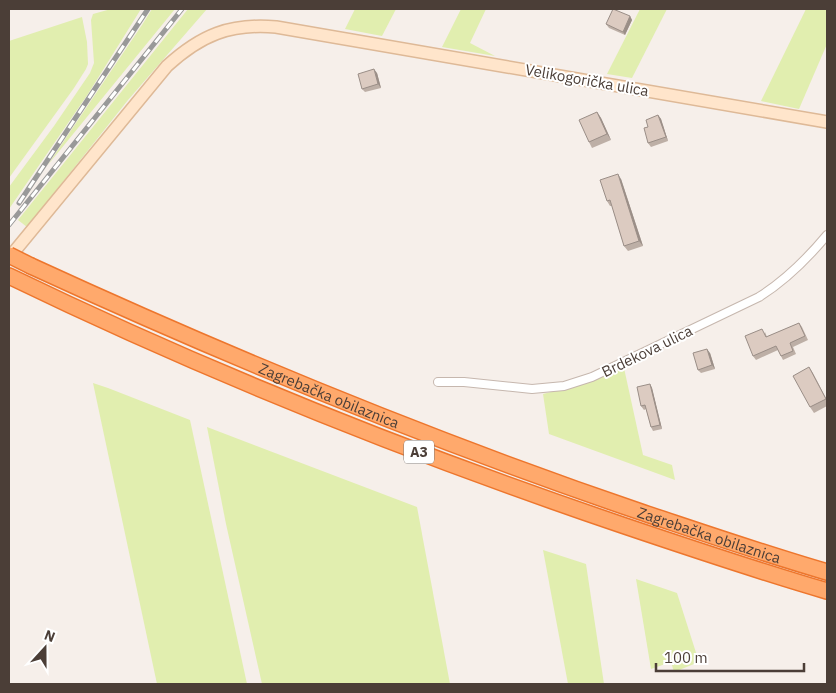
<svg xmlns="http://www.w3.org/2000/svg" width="836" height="693" font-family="'IBM Plex Sans',sans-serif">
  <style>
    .green { fill: #e1eeaf }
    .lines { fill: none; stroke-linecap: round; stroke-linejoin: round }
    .street-casing { stroke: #c6b7ae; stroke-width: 10 }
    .secondary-casing { stroke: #deb997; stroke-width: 14 }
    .highway-casing { stroke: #ed762d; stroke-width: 18 }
    .street { stroke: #fff; stroke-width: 8 }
    .secondary { stroke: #ffe5cb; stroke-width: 11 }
    .highway { stroke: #ffa96c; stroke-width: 15 }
    .rail-casing { stroke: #999; stroke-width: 5 }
    .rail { stroke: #fff; stroke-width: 3; stroke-dasharray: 9; stroke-linecap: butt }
    .highway-bridge-casing { stroke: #ed762d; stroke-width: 18; stroke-linecap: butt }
    .highway-bridge { stroke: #ffa96c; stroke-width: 15 }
    .wall { fill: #bdafa6 }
    .shaded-wall { fill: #9a8e87 }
    .building { fill: #dccbc1; stroke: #9a8e87 }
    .labels { text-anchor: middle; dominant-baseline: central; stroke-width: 4; stroke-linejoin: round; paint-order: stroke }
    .shield { fill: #fff; stroke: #817873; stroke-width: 1 }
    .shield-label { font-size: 14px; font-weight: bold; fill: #4b3e37 }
    .street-label { font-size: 15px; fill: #4b3e37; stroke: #fff }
  </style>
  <rect width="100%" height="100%" fill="#f6efea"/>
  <g class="green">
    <polygon points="111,9 141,9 88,94 9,209 9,187 54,126 90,73 94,63 91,20 93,14"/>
    <polygon points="152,9 175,9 47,166 142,25"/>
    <polygon points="188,9 207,9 128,100 27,227 18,220"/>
    <polygon points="355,9 396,9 382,36 345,29"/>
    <polygon points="461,9 486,9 470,43 495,56 442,47"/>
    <polygon points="640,9 667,9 632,78 607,74"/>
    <polygon points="806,9 827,9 827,44 799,109 761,101"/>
    <polygon points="82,17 87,42 88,64 86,69 74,88 9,178 9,41"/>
    <polygon points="624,368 643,455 672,465 675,480 549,434 543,394 578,385"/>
    <polygon points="93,383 108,388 190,420 247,684 157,684"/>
    <polygon points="207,427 417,507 450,684 262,684 226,524"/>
    <polygon points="543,550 586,564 604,684 568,684"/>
    <polygon points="636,579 677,593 699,662 674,672 671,662 651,669"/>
  </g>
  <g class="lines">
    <defs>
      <path id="street" d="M438,382H464L532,389L564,386L592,377L759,297C786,280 807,259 827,235"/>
      <path id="secondary" d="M9,258L167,66C201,35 230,23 276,27L827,122"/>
      <g id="highway">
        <path id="s1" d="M31,266C231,358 435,442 644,513C704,533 765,554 827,572"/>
        <path d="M9,276C207,372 413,454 622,525C690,548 758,571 827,591"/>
      </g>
    </defs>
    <use href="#street" class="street-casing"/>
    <use href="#secondary" class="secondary-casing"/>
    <use href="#highway" class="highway-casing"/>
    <use href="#street" class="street"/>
    <use href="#secondary" class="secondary"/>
    <use href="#highway" class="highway"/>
    <defs>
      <g id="rail">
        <polyline points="19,203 148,9"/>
        <polyline points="9,225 182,9"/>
      </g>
    </defs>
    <use href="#rail" class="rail-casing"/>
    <use href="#rail" class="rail"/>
    <defs>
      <polyline id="highway-bridge" points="9,255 31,266"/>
    </defs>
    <use href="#highway-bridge" class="highway-bridge-casing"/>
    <use href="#highway-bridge" class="highway-bridge"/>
  </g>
  <g class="wall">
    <polygon points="630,16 632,20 625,35 609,28 606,24"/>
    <polygon points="377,73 381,88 365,92 362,89"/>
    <polygon points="597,112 601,118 611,140 592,148 589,142"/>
    <polygon points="658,115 661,119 668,141 651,147 648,143 648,127"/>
    <polygon points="621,179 643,246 628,251 624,246 612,206 610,206 607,201"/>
    <polygon points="799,323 802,327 808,340 793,347 796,354 783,360 778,350 756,360 753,356 765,332 767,337"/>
    <polygon points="710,353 715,369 701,373 698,370"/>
    <polygon points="809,367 813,373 827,400 827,406 814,413 810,407"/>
    <polygon points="650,384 652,388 662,429 653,431 651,427 646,409 644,410 641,406"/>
  </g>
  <g class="shaded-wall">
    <polygon points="630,16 632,20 625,35 623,32"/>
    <polygon points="374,69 377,73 381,88 378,84"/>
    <polygon points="597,112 601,118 611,140 607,134"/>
    <polygon points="658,115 661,119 668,141 666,137"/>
    <polygon points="618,174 621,179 643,246 639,241"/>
    <polygon points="707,349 710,353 715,369 712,365"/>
    <polygon points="650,384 652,388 662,429 660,425"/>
  </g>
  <g class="building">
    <polygon points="613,9 630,16 623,32 606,24"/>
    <polygon points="374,69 378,84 362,89 358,74"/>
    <polygon points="597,112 607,134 589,142 579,120"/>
    <polygon points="658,115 666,137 648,143 644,128 648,127 646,120"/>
    <polygon points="618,174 639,241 624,246 610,200 607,201 600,180"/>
    <polygon points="799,323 805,336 790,343 793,351 781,356 776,346 753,356 745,336 762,329 766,337"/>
    <polygon points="707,349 712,365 698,370 693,353"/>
    <polygon points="809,367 826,399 810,407 793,376"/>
    <polygon points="650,384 660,425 651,427 645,405 641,406 637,387"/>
  </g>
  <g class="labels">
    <rect class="shield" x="404" y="440.5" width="30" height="23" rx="4"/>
    <g class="shield-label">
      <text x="419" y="452">A3</text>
    </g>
    <g class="street-label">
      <text transform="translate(587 80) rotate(10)">Velikogorička ulica</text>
      <text transform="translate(647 351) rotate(-26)">Brdekova ulica</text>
      <text stroke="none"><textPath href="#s1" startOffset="325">Zagrebačka obilaznica</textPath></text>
      <text stroke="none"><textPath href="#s1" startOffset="730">Zagrebačka obilaznica</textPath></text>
    </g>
  </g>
  <rect width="836" height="693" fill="none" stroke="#4b3e37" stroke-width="20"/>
  <g transform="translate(45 648) rotate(21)" stroke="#ffffff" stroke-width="4" paint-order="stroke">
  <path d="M0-4L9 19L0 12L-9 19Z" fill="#4b3e37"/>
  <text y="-8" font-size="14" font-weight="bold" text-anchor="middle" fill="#4b3e37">N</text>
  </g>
  <path d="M656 663v8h148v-8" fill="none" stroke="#4b3e37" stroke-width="2.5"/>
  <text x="664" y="663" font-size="15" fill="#4b3e37" stroke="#ffffff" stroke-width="4" paint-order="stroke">100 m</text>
</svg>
